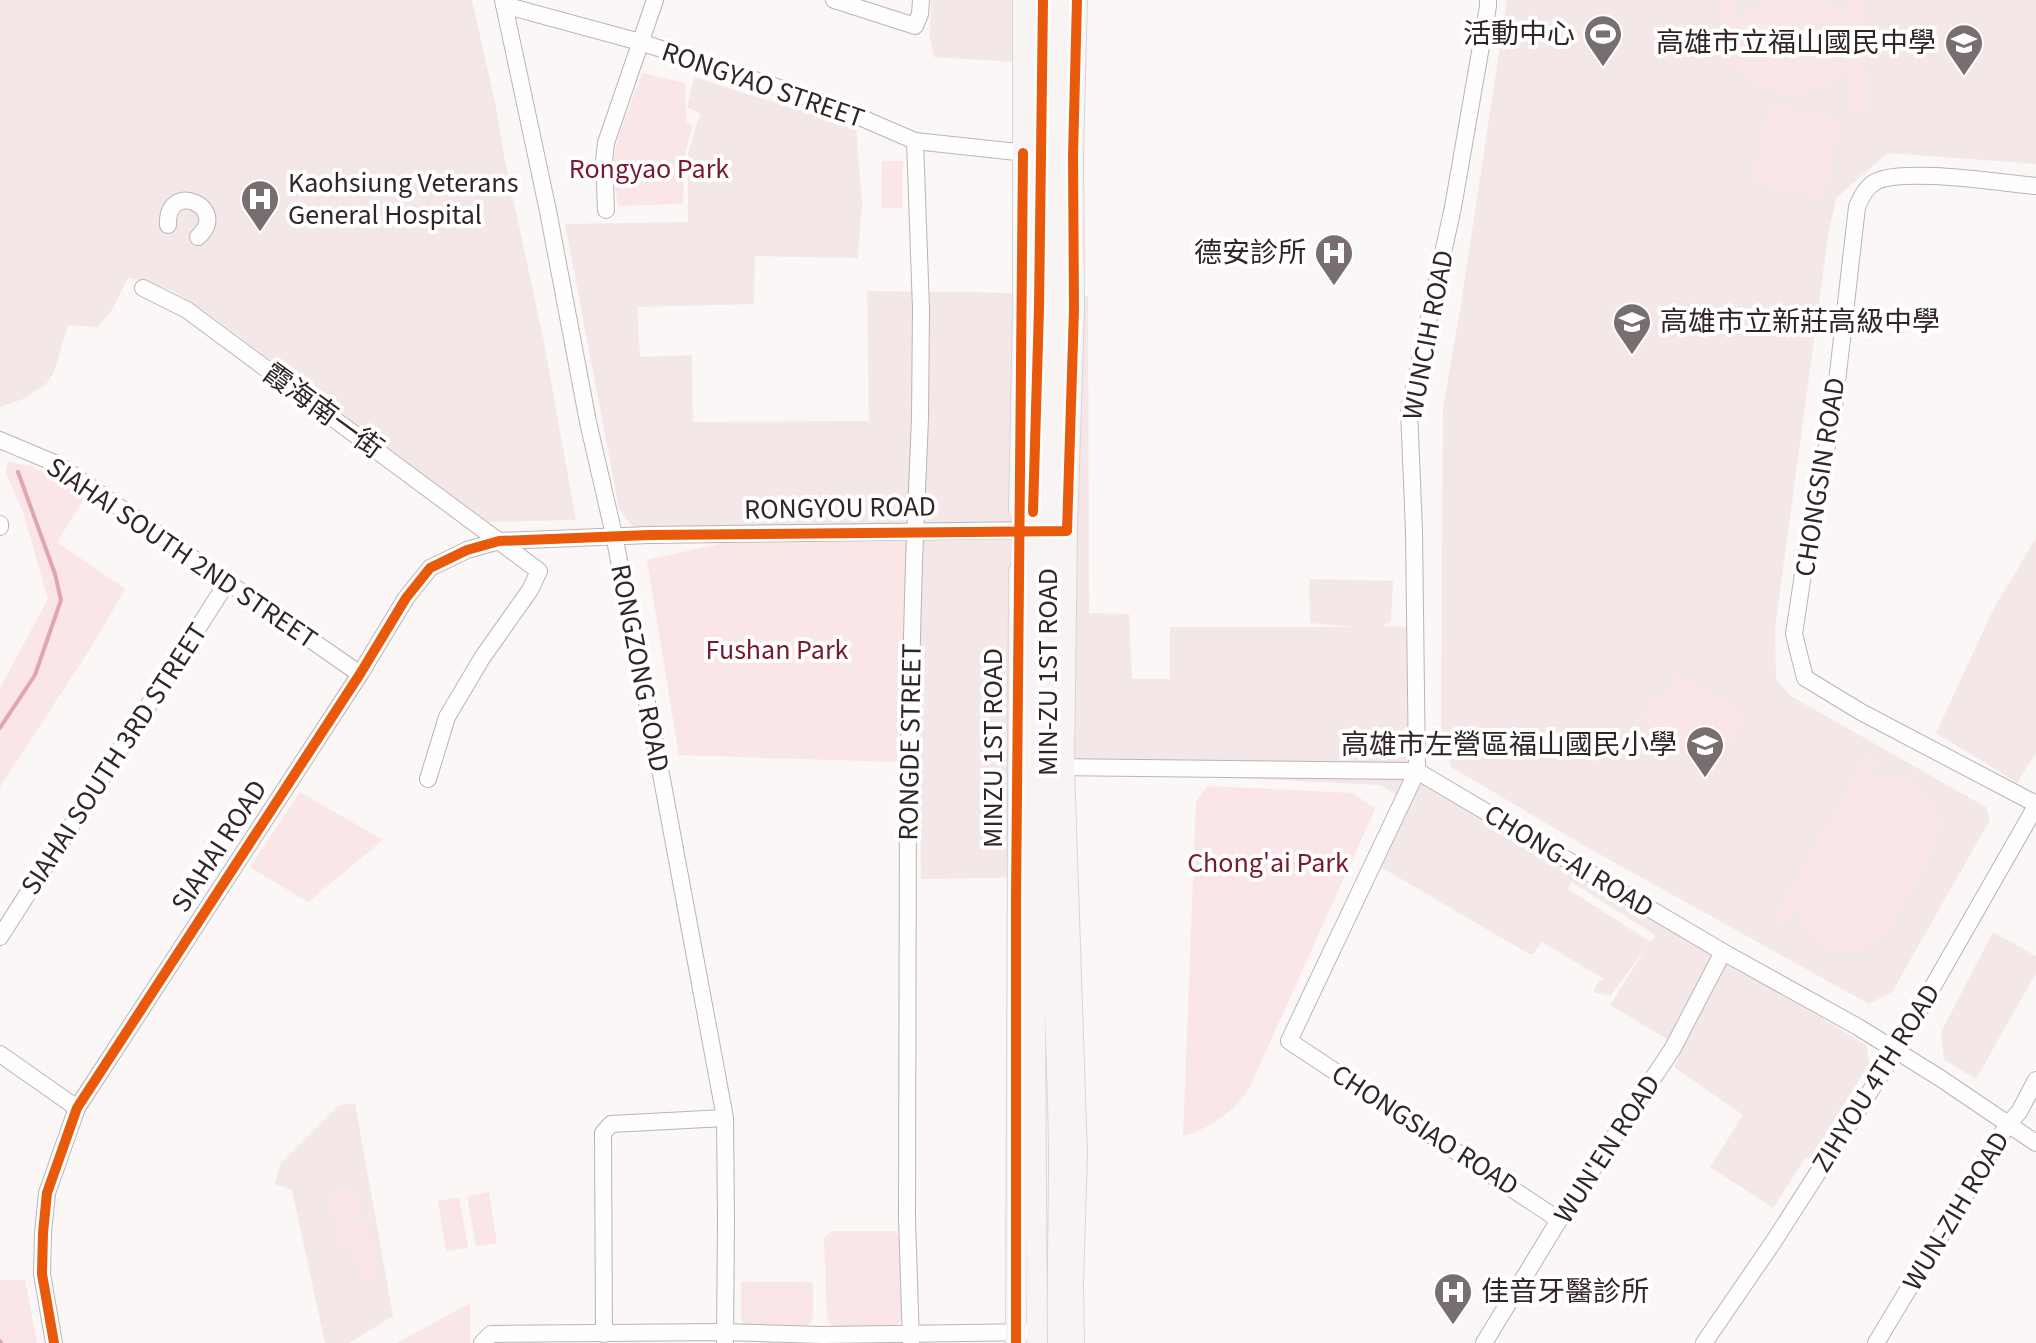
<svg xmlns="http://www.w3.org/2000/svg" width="2036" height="1343" font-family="'Source Sans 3','Noto Sans TC',sans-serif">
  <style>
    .built { fill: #f4e7e8; fill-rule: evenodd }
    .green { fill: #fae5e7 }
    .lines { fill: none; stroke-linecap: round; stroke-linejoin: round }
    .stream { stroke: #e0a6ae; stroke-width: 4 }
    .minor-casing { stroke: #bcb3b4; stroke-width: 18 }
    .major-casing { stroke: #d9d4d5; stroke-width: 22 }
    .minor { stroke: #fefefe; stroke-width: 16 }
    .major { stroke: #f8f4f4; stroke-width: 20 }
    .cycleway-casing { stroke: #fff; stroke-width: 15 }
    .cycleway { stroke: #e8590c; stroke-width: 10 }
    .labels { text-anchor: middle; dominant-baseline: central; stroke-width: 8; stroke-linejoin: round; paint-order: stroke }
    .poi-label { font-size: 28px; fill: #332526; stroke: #fff; text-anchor: end }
    .street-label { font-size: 28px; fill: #332526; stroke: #fff }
    .park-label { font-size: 28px; fill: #781831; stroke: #fff }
  </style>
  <rect width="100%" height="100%" fill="#fbf7f7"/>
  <g class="built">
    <polygon points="0,0 472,0 496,107 505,161 543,337 576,520 488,522 205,311 173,291 149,282 128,278 112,310 98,327 68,325 54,372 47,383 26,398 0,407"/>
    <polygon points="931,0 1015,0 1015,62 934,57 930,37"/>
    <polygon points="1507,0 2036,0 2036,164 1888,153 1836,198 1828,236 1775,628 1776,679 1789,695 1986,807 1990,820 1892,992 1869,1004 1583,845 1451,767 1441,740 1443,408 1461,304"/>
    <path d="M694,77L856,128L862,203L858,258L755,256L754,304L637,307L640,357L692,355L693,422L869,421L867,291L975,292L1088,296L1089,613L1129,614L1132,679H1170V627H1353L1310,623L1309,579L1393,581L1391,621L1382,626L1407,627V760L1867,1046L1869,1064L1810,1159L1806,1157L1773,1208L1710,1167L1743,1115L1674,1067L1682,1048L1610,1005L1648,945L1610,996L1593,992L1599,980L1602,981L1604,979L1542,942L1532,955L1530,953L1529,954L1379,866L1408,803L1381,785L1172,775H1040L1043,877L921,879L919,526L633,527L619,509L565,224L688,222V153L700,114L687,107ZM1572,882L1655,935L1651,942L1568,889L1565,893Z"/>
    <polygon points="2036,538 2036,753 2017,783 1936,733 1993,610"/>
    <polygon points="1993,932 2036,956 2036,973 1976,1079 1944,1060 1941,1032"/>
    <polygon points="355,1103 393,1316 349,1343 325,1343 292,1190 275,1184 280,1164 338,1106"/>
  </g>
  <g class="green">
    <path d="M1718,0H1737L1732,6L1735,30C1740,18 1749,9 1761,3C1771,0 1782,0 1793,0C1815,0 1838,0 1849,20L1848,0H1864L1868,112L1850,114L1848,68C1819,98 1787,100 1752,81C1741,76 1730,67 1725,56C1718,39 1720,18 1718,0Z"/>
    <path d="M642,73L685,83L686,121L692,127L684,160L683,204L618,206C616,193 613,180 613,167C614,140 633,100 642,73Z"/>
    <polygon points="1769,104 1841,119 1824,198 1753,183"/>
    <polygon points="882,161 903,161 903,208 881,208"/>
    <polygon points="8,462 31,466 85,497 57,542 125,589 95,641 0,787 0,688 48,599 23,512 6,473"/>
    <polygon points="908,537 897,762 679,755 647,560 728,542"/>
    <polygon points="1676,674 1748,714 1717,770 1644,730 1648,723 1641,719 1654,694 1663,698"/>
    <path d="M1866,755L1878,761L1868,780C1904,768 1944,792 1939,833C1938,842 1934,849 1931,857L1889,930C1857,968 1808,953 1796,907L1785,926L1773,920Z"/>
    <path d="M1207,786L1353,793L1375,809L1248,1091C1230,1114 1212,1127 1183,1136L1196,801Z"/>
    <polygon points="300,792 383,840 308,902 250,867"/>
    <circle cx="345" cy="1205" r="17"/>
    <polygon points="489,1192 497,1243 476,1246 467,1196"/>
    <polygon points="459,1197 468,1248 446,1251 438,1201"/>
    <polygon points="368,1220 378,1277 360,1281 354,1249 341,1251 337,1225"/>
    <polygon points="832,1231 895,1231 903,1241 905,1315 896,1326 832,1326 827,1318 824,1238"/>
    <polygon points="0,1280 25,1280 37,1343 0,1343"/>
    <polygon points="741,1282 813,1282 813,1318 807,1327 746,1327 741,1319"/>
    <polygon points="470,1303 470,1343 397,1343"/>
  </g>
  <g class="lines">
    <g class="stream">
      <polyline points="0,728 35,675 61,600 55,574 18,472"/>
      <polyline points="0,1341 1,1343"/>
    </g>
    <defs>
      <g id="minor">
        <polyline points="503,0 548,211 588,422 614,535 661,774 725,1118 726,1219 725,1343"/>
        <polyline points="834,0 915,26 920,14 921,0"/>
        <polyline points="1488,0 1488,6 1453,207 1409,410 1414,531 1417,771 1289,1041 1559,1220"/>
        <polyline points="504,5 640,42 834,106 915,141 1035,154"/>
        <path d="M2036,186C2002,183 1901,167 1875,182C1866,187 1861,197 1857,207L1833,417L1809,534L1794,634L1805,678L1861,712L2036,804"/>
        <polyline points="606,210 604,161 606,143 655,0"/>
        <path d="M168,225C166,179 231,207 198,237"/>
        <polyline points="143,288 187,310 539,571 530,590 482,658 447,717 428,779"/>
        <polyline points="0,440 57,464 360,674"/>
        <polyline points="0,524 0,527"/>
        <polyline points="1053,767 1417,771 1723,952 1858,1027 1940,1078 2036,1143"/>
        <polyline points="0,937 228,581"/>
        <polyline points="0,1054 77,1108"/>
        <polyline points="604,1334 603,1133 611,1124 725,1118"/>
        <polyline points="54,1343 42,1274 43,1233 47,1193 77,1108 360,674 406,598 430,568 467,550 499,541 649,535 1044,530"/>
        <polyline points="482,1343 491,1334 725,1332 822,1335 1027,1332"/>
        <polyline points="911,1343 907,1218 908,786 914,562 920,418 921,309 915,141"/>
        <polyline points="1484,1343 1559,1220 1673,1048 1723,952"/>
        <polyline points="1704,1343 1774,1241 1896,1051 2036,806"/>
        <polyline points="1876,1343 2008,1124 2019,1112 2036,1080"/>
      </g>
      <g id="major">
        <polyline points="1019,511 1023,308 1023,0"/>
        <polyline points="1016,1343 1019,571"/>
        <polyline points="1037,1343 1032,557 1039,308 1043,0"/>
        <path d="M1058,1343C1057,1280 1059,1217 1059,1154C1058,1024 1047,893 1047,763C1048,508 1059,254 1061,0"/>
        <polyline points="1074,1343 1073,1284 1077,1154 1064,767 1067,531 1074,309 1073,155 1077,0"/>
      </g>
    </defs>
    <use href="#minor" class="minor-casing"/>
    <use href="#major" class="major-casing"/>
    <use href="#minor" class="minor"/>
    <use href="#major" class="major"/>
    <defs>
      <g id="cycleway">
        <polyline points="1033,512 1039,308 1043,0"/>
        <polyline points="54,1343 42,1274 43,1233 47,1193 77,1108 360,674 406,598 430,568 467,550 499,541 649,535 1067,531 1074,309 1073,155 1077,0"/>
        <polyline points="1016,1343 1016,898 1023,153"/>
      </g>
    </defs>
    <use href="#cycleway" class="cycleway-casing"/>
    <use href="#cycleway" class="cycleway"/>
  </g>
  <defs>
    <symbol id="stadium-pin" viewBox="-11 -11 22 30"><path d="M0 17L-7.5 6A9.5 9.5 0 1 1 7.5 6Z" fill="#796e6f" stroke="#fff"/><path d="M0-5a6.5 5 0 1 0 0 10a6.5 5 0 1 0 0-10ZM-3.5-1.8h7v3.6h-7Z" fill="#fff"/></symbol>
    <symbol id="school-pin" viewBox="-11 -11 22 30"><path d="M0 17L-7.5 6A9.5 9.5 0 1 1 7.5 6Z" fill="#796e6f" stroke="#fff"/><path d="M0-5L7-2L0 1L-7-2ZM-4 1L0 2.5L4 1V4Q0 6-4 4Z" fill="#fff"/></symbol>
    <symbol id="hospital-pin" viewBox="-11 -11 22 30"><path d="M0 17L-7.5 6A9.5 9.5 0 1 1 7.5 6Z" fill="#796e6f" stroke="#fff"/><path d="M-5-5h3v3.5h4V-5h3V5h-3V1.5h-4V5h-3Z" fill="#fff"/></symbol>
  </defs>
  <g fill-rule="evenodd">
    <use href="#stadium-pin" x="1581" y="12" width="44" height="60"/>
    <use href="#school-pin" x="1942" y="21" width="44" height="60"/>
    <use href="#hospital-pin" x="238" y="177" width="44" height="60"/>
    <use href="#hospital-pin" x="1312" y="231" width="44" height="60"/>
    <use href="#school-pin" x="1610" y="300" width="44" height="60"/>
    <use href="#school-pin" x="1683" y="723" width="44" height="60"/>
    <use href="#hospital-pin" x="1431" y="1270" width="44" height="60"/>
  </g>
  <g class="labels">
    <g class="poi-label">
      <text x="1575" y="34">活動中心</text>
      <text x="1936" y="43">高雄市立福山國民中學</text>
      <text x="288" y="183" text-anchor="start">Kaohsiung Veterans<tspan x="288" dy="32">General Hospital</tspan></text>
      <text x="1306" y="253">德安診所</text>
      <text x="1660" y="322" text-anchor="start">高雄市立新莊高級中學</text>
      <text x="1677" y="745">高雄市左營區福山國民小學</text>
      <text x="1481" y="1292" text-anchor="start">佳音牙醫診所</text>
    </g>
    <g class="street-label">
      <text transform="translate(763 85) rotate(19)">RONGYAO STREET</text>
      <text transform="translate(1428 335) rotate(-79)">WUNCIH ROAD</text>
      <text transform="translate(323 411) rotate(36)">霞海南一街</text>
      <text transform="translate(1820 477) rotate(-81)">CHONGSIN ROAD</text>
      <text transform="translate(840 508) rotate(-1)">RONGYOU ROAD</text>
      <text transform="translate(182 553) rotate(34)">SIAHAI SOUTH 2ND STREET</text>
      <text transform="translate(640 668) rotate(79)">RONGZONG ROAD</text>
      <text transform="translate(1048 672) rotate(-90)">MIN-ZU 1ST ROAD</text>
      <text transform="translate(910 742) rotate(-89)">RONGDE STREET</text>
      <text transform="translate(993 748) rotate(-90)">MINZU 1ST ROAD</text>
      <text transform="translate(114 759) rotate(-57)">SIAHAI SOUTH 3RD STREET</text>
      <text transform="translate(219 846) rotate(-57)">SIAHAI ROAD</text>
      <text transform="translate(1569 861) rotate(31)">CHONG-AI ROAD</text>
      <text transform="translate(1876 1078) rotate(-58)">ZIHYOU 4TH ROAD</text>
      <text transform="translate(1425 1130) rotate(33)">CHONGSIAO ROAD</text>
      <text transform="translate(1607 1149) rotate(-57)">WUN'EN ROAD</text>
      <text transform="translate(1956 1211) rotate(-59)">WUN-ZIH ROAD</text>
    </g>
    <g class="park-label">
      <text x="649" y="169">Rongyao Park</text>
      <text x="777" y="650">Fushan Park</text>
      <text x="1268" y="863">Chong'ai Park</text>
    </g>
  </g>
</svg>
